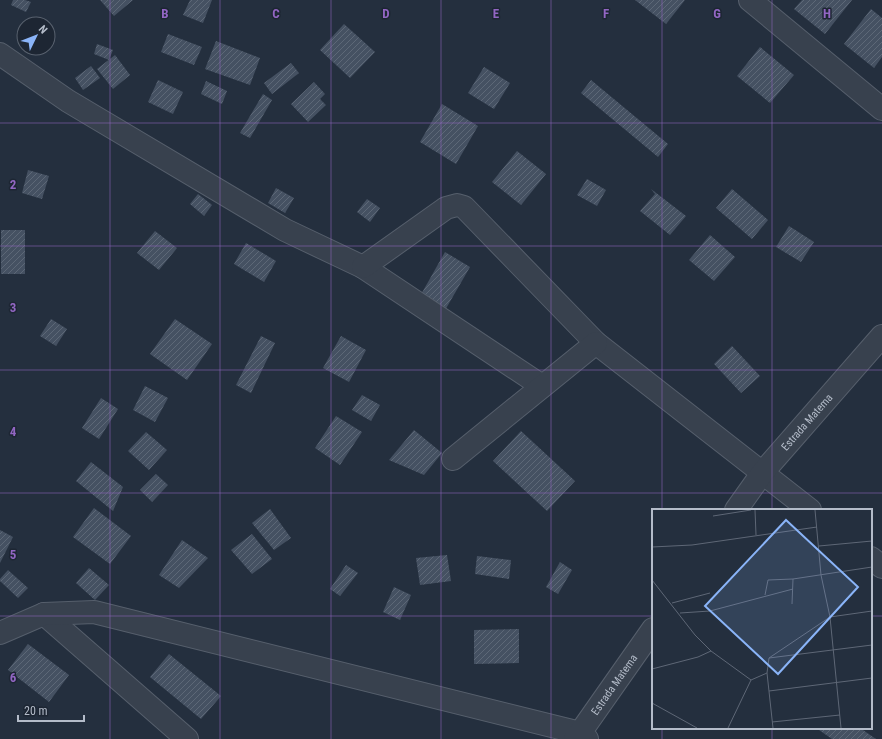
<svg xmlns="http://www.w3.org/2000/svg" width="882" height="739" font-family="'Roboto Condensed',sans-serif">
  <style>
    .building { fill: url(#building-hatch) }
    .lines { fill: none; stroke-linecap: round; stroke-linejoin: round }
    .minor-casing { stroke: #565f6c; stroke-width: 24 }
    .minor { stroke: #38414e; stroke-width: 22 }
    .grid { fill: none; stroke: #9266c3; stroke-width: 1; stroke-opacity: 0.55 }
    .labels { text-anchor: middle; dominant-baseline: central; stroke-width: 3; stroke-linejoin: round; paint-order: stroke }
    .street-label { font-size: 11px; fill: #b4bcc9; stroke: #1d2633 }
    .inset-road { fill: none; stroke: #5e6776; stroke-width: 1 }
    .view { fill: #8ab4f8; fill-opacity: 0.15; stroke: #8ab4f8; stroke-width: 2 }
    .inset-edge { fill: none; stroke: #b4bcc9; stroke-width: 2 }
    .grid-label { font-size: 13px; text-anchor: middle; font-weight: bold; fill: #9266c3; stroke: #1d2633; stroke-width: 3; stroke-linejoin: round; paint-order: stroke }
  </style>
  <defs>
    <pattern id="building-hatch" width="6" height="6" patternUnits="userSpaceOnUse"><rect width="6" height="6" fill="#455162"/><path d="M-1 1l2-2M0 6l6-6M5 7l2-2" fill="none" stroke="#5d6877"/></pattern>
  </defs>
  <rect width="100%" height="100%" fill="#242f3e"/>
  <g class="building">
    <polygon points="13,0 25,0 31,2 26,12 11,5"/>
    <polygon points="100,0 133,0 114,16"/>
    <polygon points="190,0 212,0 203,23 183,15"/>
    <polygon points="635,0 685,0 666,24"/>
    <polygon points="802,0 852,0 825,34 794,9"/>
    <polygon points="871,9 882,18 882,57 874,68 844,44"/>
    <polygon points="344,24 375,52 350,78 320,50"/>
    <polygon points="168,34 202,47 194,65 161,52"/>
    <polygon points="216,41 260,58 250,85 205,69"/>
    <polygon points="97,44 113,50 109,60 94,54"/>
    <polygon points="760,47 794,75 770,103 737,76"/>
    <polygon points="115,55 130,75 113,89 97,69"/>
    <polygon points="291,63 299,73 272,94 264,83"/>
    <polygon points="91,66 100,78 83,90 75,78"/>
    <polygon points="484,67 510,83 494,109 468,93"/>
    <polygon points="158,80 183,92 173,114 148,102"/>
    <polygon points="591,80 668,144 658,157 581,93"/>
    <polygon points="206,81 227,91 222,104 201,94"/>
    <polygon points="314,82 325,94 320,99 326,105 308,122 291,104"/>
    <polygon points="263,94 272,100 250,138 240,133"/>
    <polygon points="442,104 478,126 456,164 420,142"/>
    <polygon points="517,151 546,174 521,205 492,182"/>
    <polygon points="28,170 49,176 42,199 22,193"/>
    <polygon points="587,179 606,190 597,206 577,195"/>
    <polygon points="276,188 294,198 285,213 268,203"/>
    <polygon points="651,189 686,216 670,235 640,211 655,194"/>
    <polygon points="732,189 768,220 752,239 716,208"/>
    <polygon points="198,194 212,205 204,216 190,204"/>
    <polygon points="367,199 380,208 370,222 357,212"/>
    <polygon points="789,226 814,242 801,262 776,247"/>
    <rect x="1" y="230" width="24" height="44"/>
    <polygon points="155,231 177,248 159,270 137,253"/>
    <polygon points="710,235 735,257 714,281 689,260"/>
    <polygon points="246,243 276,261 264,282 234,264"/>
    <polygon points="445,252 470,267 444,312 419,298"/>
    <polygon points="51,319 67,329 56,346 40,336"/>
    <polygon points="175,319 212,344 187,380 150,354"/>
    <polygon points="261,336 275,343 251,393 236,385"/>
    <polygon points="341,336 366,350 349,382 323,368"/>
    <polygon points="732,346 760,376 741,393 714,364"/>
    <polygon points="145,386 168,398 155,422 133,410"/>
    <polygon points="362,395 380,405 371,421 352,410"/>
    <polygon points="101,398 118,409 99,439 82,428"/>
    <polygon points="336,416 362,432 340,465 315,448"/>
    <polygon points="414,430 442,453 424,475 389,460"/>
    <polygon points="521,431 575,481 547,511 493,461"/>
    <polygon points="146,432 167,450 149,470 128,451"/>
    <polygon points="91,462 123,487 113,511 76,481"/>
    <polygon points="156,474 168,485 152,502 140,490"/>
    <polygon points="94,508 131,536 110,564 73,537"/>
    <polygon points="270,509 291,538 274,550 252,523"/>
    <polygon points="0,530 13,537 0,563"/>
    <polygon points="252,534 272,559 252,574 231,550"/>
    <polygon points="182,540 208,558 179,588 159,575"/>
    <polygon points="447,555 451,581 420,585 416,558"/>
    <polygon points="477,556 511,560 509,579 475,574"/>
    <polygon points="560,562 572,570 558,594 546,587"/>
    <polygon points="346,565 358,573 340,596 330,589"/>
    <polygon points="89,568 109,585 95,600 76,583"/>
    <polygon points="8,570 28,588 18,598 0,581 0,579"/>
    <polygon points="394,587 411,595 400,620 383,612"/>
    <polygon points="519,629 519,663 474,664 474,630"/>
    <polygon points="28,644 69,675 49,702 8,670"/>
    <polygon points="169,654 221,696 201,719 150,677"/>
    <polygon points="820,728 860,728 876,739 832,739 819,730"/>
  </g>
  <g class="lines">
    <defs>
      <g id="minor">
        <polyline points="750,0 882,109"/>
        <polyline points="0,54 68,101 285,230 363,267 542,386"/>
        <polyline points="363,267 446,208 457,205 464,207 596,343 810,510"/>
        <polyline points="453,459 596,343"/>
        <path id="s1" d="M736,510L763,472L882,336"/>
        <polyline points="871,558 882,567"/>
        <polyline points="44,614 187,739"/>
        <polyline points="0,633 44,614 94,612 580,733 587,739"/>
        <path id="s2" d="M575,739L580,733L653,629"/>
      </g>
    </defs>
    <use href="#minor" class="minor-casing"/>
    <use href="#minor" class="minor"/>
  </g>
  <path class="grid" d="M110,0V739M220,0V739M331,0V739M441,0V739M551,0V739M662,0V510M772,0V510M0,123H882M0,246H882M0,370H882M0,493H882M0,616H653M871,616H882M662,728V739M772,728V739"/>
  <g class="labels">
    <g class="street-label">
      <text stroke="none"><textPath href="#s1" startOffset="113">Estrada Matema</textPath></text>
      <text stroke="none"><textPath href="#s2" startOffset="67">Estrada Matema</textPath></text>
    </g>
  </g>
  <g transform="translate(652 509)">
    <rect width="220" height="220" fill="#242f3e"/>
    <path class="inset-road" d="M103,1L104,26M163,1L169,66L178,108L189,219M61,7L99,1M167,37L220,32M0,38L40,36L165,18M0,71L43,126L59,142L99,171L115,164M113,86L116,71L141,70L220,58M20,94L58,84M140,95L141,70M28,104L58,102L141,80M117,149L220,136M0,160L46,148L59,142M117,182L220,169M0,194L45,219M120,213L188,206M76,219L99,171M121,219L115,164L117,149L178,108L220,102"/>
    <path class="view" d="M134,11L206,78L126,165L53,97Z"/>
    <rect width="220" height="220" class="inset-edge"/>
  </g>
  <g class="grid-label">
    <text x="165" y="18">B</text>
    <text x="276" y="18">C</text>
    <text x="386" y="18">D</text>
    <text x="496" y="18">E</text>
    <text x="606" y="18">F</text>
    <text x="717" y="18">G</text>
    <text x="827" y="18">H</text>
    <text x="13" y="189">2</text>
    <text x="13" y="312">3</text>
    <text x="13" y="436">4</text>
    <text x="13" y="559">5</text>
    <text x="13" y="682">6</text>
  </g>
  <g transform="translate(36 36) rotate(47)"><circle r="19" fill="#1d2633" stroke="#59626f"/>
  <path d="M0-3L7 15L0 10L-7 15Z" fill="#8ab4f8"/>
  <text y="-6" font-size="11" font-weight="bold" text-anchor="middle" fill="#b4bcc9">N</text>
  </g>
  <path d="M18 715v6h66v-6" fill="none" stroke="#b4bcc9" stroke-width="2"/>
  <text x="24" y="715" font-size="12" fill="#b4bcc9" stroke="#1d2633" stroke-width="3" paint-order="stroke">20 m</text>
</svg>
